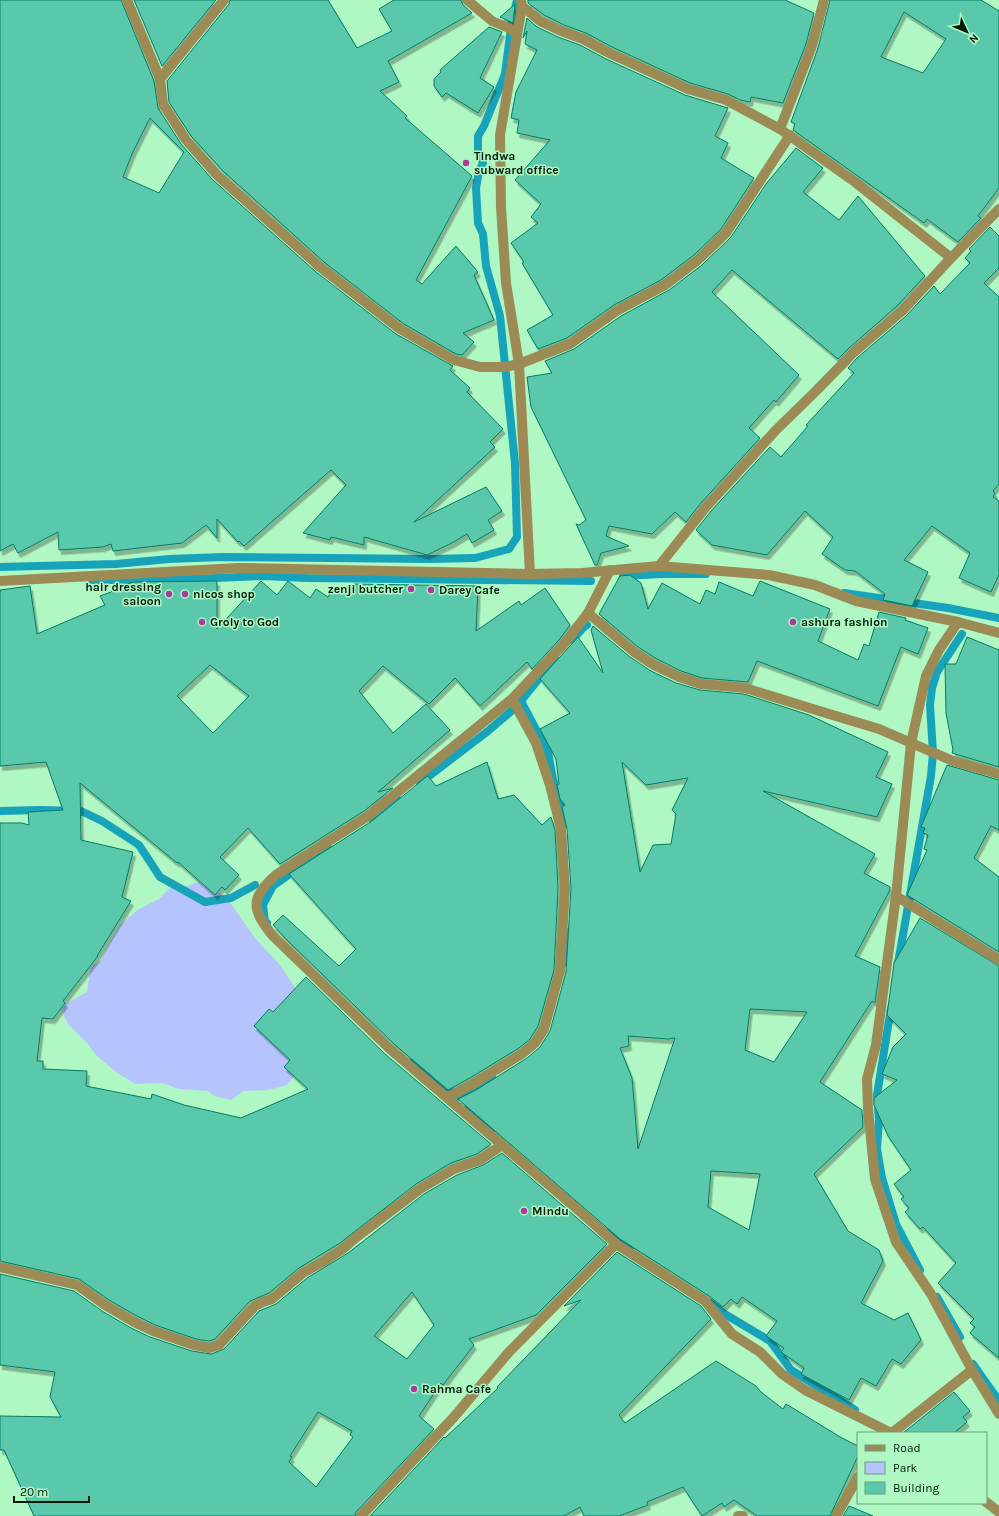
<svg xmlns="http://www.w3.org/2000/svg" width="999" height="1516" font-family="Karla,sans-serif">
  <style>
    .green { fill: #b5c4fc }
    .lines { fill: none; stroke-linecap: round; stroke-linejoin: round }
    .stream { stroke: #17a3ba; stroke-width: 8 }
    .building { fill: #5ac8ab; stroke: #017d65; fill-rule: evenodd; filter: url(#shadow) }
    .street { stroke: #9c8b54; stroke-width: 10 }
    .poi-dot { fill: #a83c9b; stroke: #aff7c3; stroke-width: 1.5 }
    .labels { text-anchor: middle; dominant-baseline: central; stroke-width: 3; stroke-linejoin: round; paint-order: stroke }
    .poi-label { font-size: 12px; font-weight: bold; fill: #001a08; stroke: #aff7c3; text-anchor: start }
  </style>
  <defs>
    <filter id="shadow"><feDropShadow dx="2.5" dy="4.5" stdDeviation="0" flood-color="#0004"/></filter>
  </defs>
  <rect width="100%" height="100%" fill="#aff7c3"/>
  <polygon class="green" points="201,881 212,885 231,904 255,938 279,964 319,1023 318,1047 287,1085 268,1090 244,1091 231,1100 214,1096 208,1091 179,1089 162,1083 135,1084 116,1072 97,1056 87,1043 68,1024 60,1007 87,992 91,966 101,961 106,949 120,925 139,909 159,899 171,887 187,886"/>
  <g class="lines">
    <g class="stream">
      <polyline points="0,567 116,564 169,559 222,557 429,559 475,558 509,549 517,537 515,463 500,316 486,266 483,234 478,223 476,188 479,171 483,163 478,152 478,136 484,126 505,74 512,20 517,0"/>
      <polyline points="623,576 662,574 706,574"/>
      <polyline points="92,580 170,580 262,576 307,578 591,581"/>
      <polyline points="844,593 948,608 999,618"/>
      <polyline points="572,640 584,627 587,625"/>
      <polyline points="521,701 548,752 553,779 560,800 564,824"/>
      <polyline points="420,783 488,731 516,707 555,659"/>
      <polyline points="0,811 41,810 81,811 102,821 139,845 160,877 205,902 231,898 255,885"/>
      <polyline points="371,818 398,800"/>
      <polyline points="267,923 265,922 263,905 273,886 328,847"/>
      <polyline points="898,963 931,776 933,753 930,705 932,688 937,672 962,634"/>
      <polyline points="563,964 566,953 567,932"/>
      <polyline points="891,1008 877,1095 879,1120 877,1149 882,1178 896,1224 920,1270"/>
      <polyline points="413,1062 457,1097"/>
      <polyline points="463,1098 492,1077"/>
      <polyline points="469,1107 491,1130"/>
      <polyline points="609,1232 630,1248"/>
      <polyline points="937,1297 960,1337"/>
      <polyline points="710,1303 723,1313 770,1341 791,1370 855,1410"/>
      <polyline points="973,1364 999,1401"/>
    </g>
  </g>
  <g class="building">
    <path d="M0,0H121L154,81L158,108L181,144L213,180L316,272L396,334L453,366L450,370L470,388L467,392L503,429L490,442L495,447L414,522L486,487L502,511L488,520L494,530L472,543L467,534L452,543L427,555L364,537V545L331,537L330,540L303,533L346,485L331,470L244,546L239,541L238,542L217,519V538L206,525L182,543L113,551L111,544L103,547L59,550L58,532L18,553L13,544L0,551ZM150,118L184,152L159,193L123,177L132,154Z"/>
    <polygon points="134,0 216,0 162,66"/>
    <polygon points="230,0 328,0 357,48 392,31 379,9 394,0 461,0 463,5 472,13 388,61 399,82 380,91 407,116 405,118 412,124 472,176 416,280 422,284 456,246 478,272 474,275 494,320 463,333 474,342 462,355 456,354 404,324 324,262 223,171 191,136 169,102 167,81 229,4"/>
    <polygon points="528,0 785,0 814,13 806,44 783,103 751,97 750,102 740,100 728,94 690,83 612,47 586,33 564,25 544,15 528,3"/>
    <path d="M830,0H981L999,11V188L978,216L981,218L958,242L927,219L924,223L793,130L795,124L791,122L818,48ZM904,12L946,39L923,73L881,57Z"/>
    <polygon points="515,4 513,23 500,17 505,13"/>
    <polygon points="527,18 537,27 558,37 580,45 606,59 685,95 728,108 715,136 728,143 721,158 754,178 721,229 694,255 661,280 614,305 567,338 538,349 527,330 553,315 522,263 524,262 511,243 538,223 531,217 541,204 515,180 550,140 517,133 519,120 511,118 516,92 537,50 525,44 527,31 523,38"/>
    <polygon points="489,27 502,32 480,78 494,87 478,113 446,93 442,97 434,86 434,79 441,72 440,70"/>
    <polygon points="796,148 823,168 803,192 839,220 858,196 925,276 897,306 849,348 838,359 732,270 712,292 799,375 776,402 774,400 749,428 760,438 701,503 686,522 675,512 652,534 609,526 606,536 629,546 601,553 597,565 595,565 576,524 579,525 586,520 531,407 527,377 552,373 545,361 574,349 621,316 669,290 702,265 731,237 766,184"/>
    <polygon points="990,227 999,236 999,268 984,283 999,297 999,484 993,491 995,493 993,497 999,501 999,575 991,592 959,578 970,553 932,526 904,560 928,572 912,606 883,600 885,594 855,571 845,570 822,554 833,537 805,511 767,555 712,545 696,530 711,511 770,447 781,457 808,426 806,425 854,373 848,368 857,358 906,316 934,286 940,294 970,263 965,258 971,251 969,249"/>
    <polygon points="630,575 641,583 648,609 662,583 700,604 706,590 715,594 719,582 753,596 760,581 830,609 818,641 858,660 864,644 869,646 879,612 906,618 905,620 928,628 918,654 901,647 878,706 757,661 748,682 702,678 681,671 657,659 638,647 599,614 620,576"/>
    <path d="M217,581V629L261,581L277,595L288,581L310,598L316,589L328,597L333,587H355L354,584L478,586L476,631L519,601L521,605L545,588L570,625L559,640L532,669L527,662L480,706L455,678L429,704L383,666L359,691L393,733L426,704L450,730L378,792L393,788L364,811L280,864L248,828L220,857L239,875L225,890L222,887L215,895L178,862L177,863L80,783L81,840L133,852L122,897L131,901L97,956H98L63,1001L65,1003L53,1019L42,1018L37,1061H43V1069L87,1071L86,1086L151,1099L152,1094L184,1105L241,1118L308,1089L284,1067L290,1060L254,1026L269,1009L273,1012L306,977L385,1054L491,1144L477,1154L451,1163L416,1184L340,1243L299,1268L269,1293L250,1301L215,1339L209,1341L196,1339L155,1325L137,1316L109,1300L79,1279L0,1261V823H22L29,825L28,812L63,810L46,762L0,766V590L30,586L37,634L105,605L100,596L119,589L118,586L134,582ZM210,665L249,696L213,733L177,696Z"/>
    <path d="M593,626L630,657L651,671L676,683L700,690L744,694L809,715L888,752L876,777L892,784L877,817L763,791L875,854L864,873L890,887V890L855,956L880,967L875,1003L872,1001L820,1082L862,1110L863,1127L814,1174L848,1231L879,1250L883,1261L861,1303L894,1320L908,1313L921,1340L901,1364L892,1359L876,1386L861,1378L849,1400L801,1374L804,1368L781,1352L784,1348L766,1336L777,1321L742,1297L737,1304L731,1299L723,1307L709,1296L620,1239L458,1099L476,1090L527,1058L540,1047L550,1031L566,972L571,888L567,829L562,807L565,805L560,799L557,785L559,784L556,759L540,729L570,713L540,679L578,637L603,673L591,630ZM622,762L646,785L688,778L672,810L676,814L671,844L653,845L640,872ZM750,1009L807,1012L774,1062L745,1050ZM628,1036L668,1039L675,1038L638,1149L632,1078L620,1048L629,1046ZM711,1171L760,1174L749,1230L708,1207Z"/>
    <polygon points="967,637 999,650 999,767 952,753 953,750 946,713 945,664 956,664"/>
    <polygon points="487,762 498,799 514,795 542,825 551,817 555,830 558,888 554,970 538,1026 530,1039 519,1048 470,1078 448,1090 394,1044 287,940 273,925 283,915 339,966 356,949 289,874 372,821 426,777 428,776 436,786"/>
    <polygon points="947,765 999,780 999,830 991,826 974,858 999,877 999,952 907,895 927,850 924,849 928,835 923,833 925,828 921,827"/>
    <polygon points="920,918 999,966 999,1358 970,1333 975,1327 970,1323 974,1319 938,1283 956,1263 923,1227 920,1229 905,1212 909,1208 901,1199 904,1197 894,1184 911,1170 888,1136 874,1105 874,1098 897,1080 882,1074 893,1047 906,1034 887,1015 894,963"/>
    <path d="M502,1153L607,1244L536,1315L469,1339L474,1345L443,1385L441,1383L419,1416L434,1429L356,1512L355,1516H34L4,1450H0V1416L61,1417L50,1397L55,1372L0,1365V1274L74,1291L102,1311L131,1328L150,1337L192,1351L211,1354L224,1349L259,1311L276,1304L307,1278L348,1253L424,1194L457,1175L483,1165ZM412,1292L434,1325L407,1359L374,1336ZM318,1412L352,1431L350,1435L353,1437L316,1487L289,1462L292,1457L290,1456Z"/>
    <polygon points="617,1252 701,1306 711,1319 619,1415 625,1423 716,1361 756,1386 761,1392 783,1409 786,1404 842,1438 858,1446 858,1456 830,1516 757,1516 734,1500 724,1507 722,1503 702,1516 683,1487 647,1502 648,1505 619,1516 584,1516 580,1507 564,1516 370,1516 444,1437 445,1438 498,1388 497,1387 581,1300 564,1306"/>
    <polygon points="954,1392 970,1411 963,1417 967,1422 954,1433 903,1433"/>
    <polygon points="849,1506 873,1516 843,1516"/>
  </g>
  <g class="lines">
    <g class="street">
      <polyline points="127,0 160,79 163,104 186,140 218,176 320,267 400,329 454,360 480,367 505,367 519,364 570,344 618,310 665,285 698,260 726,233 790,135"/>
      <polyline points="467,0 492,21 511,29 517,35"/>
      <polyline points="521,0 522,6 500,135 501,207 506,283 519,364 530,574"/>
      <polyline points="522,6 540,21 561,31 583,39 609,53 688,89 726,100 780,129 855,182 951,258"/>
      <polyline points="160,79 224,0"/>
      <polyline points="780,129 812,46 824,0"/>
      <polyline points="659,566 706,507 776,430 817,390 853,353 902,311 951,258 999,209"/>
      <path d="M610,570L588,613L564,644L512,699L368,816L276,875C249,898 252,910 273,936L390,1049L584,1215L616,1244L705,1301L732,1334L760,1352L782,1374L805,1390L891,1433"/>
      <polyline points="0,581 238,568 530,574 582,573 659,566 769,575 815,585 856,601 958,622 999,633"/>
      <polyline points="588,613 634,652 654,665 679,677 701,684 745,688 816,710 879,729 953,761 999,774"/>
      <polyline points="958,622 939,650 926,676 911,743 896,896 876,1045 867,1079 868,1109 875,1179 896,1242 931,1294 972,1370 999,1414"/>
      <polyline points="896,896 999,960"/>
      <polyline points="448,1097 473,1084 523,1053 535,1043 544,1029 560,971 565,888 561,829 550,785 536,743 512,699"/>
      <polyline points="0,1267 77,1285 105,1305 134,1322 153,1331 194,1345 209,1348 219,1345 255,1306 263,1302 272,1299 303,1273 326,1260 344,1248 354,1239 420,1189 454,1169 480,1160 502,1145"/>
      <polyline points="892,1433 972,1370"/>
      <polyline points="986,1502 999,1512"/>
      <polyline points="361,1516 454,1417 509,1352 616,1244"/>
      <polyline points="738,1516 743,1516"/>
      <polyline points="836,1516 858,1477"/>
    </g>
  </g>
  <g class="poi-dot">
    <circle cx="466" cy="163" r="4"/>
    <circle cx="411" cy="589" r="4"/>
    <circle cx="431" cy="590" r="4"/>
    <circle cx="169" cy="594" r="4"/>
    <circle cx="185" cy="594" r="4"/>
    <circle cx="202" cy="622" r="4"/>
    <circle cx="793" cy="622" r="4"/>
    <circle cx="524" cy="1211" r="4"/>
    <circle cx="414" cy="1389" r="4"/>
  </g>
  <g class="labels">
    <g class="poi-label">
      <text x="474" y="156">Tindwa<tspan x="474" dy="14">subward office</tspan></text>
      <text x="161" y="587" text-anchor="end">hair dressing<tspan x="161" dy="14">saloon</tspan></text>
      <text x="403" y="589" text-anchor="end">zenji butcher</text>
      <text x="439" y="590">Darey Cafe</text>
      <text x="193" y="594">nicos shop</text>
      <text x="210" y="622">Groly to God</text>
      <text x="801" y="622">ashura fashion</text>
      <text x="532" y="1211">Mindu</text>
      <text x="422" y="1389">Rahma Cafe</text>
    </g>
  </g>
  <rect x="857" y="1432" width="130" height="72" fill="#aff7c3" stroke="#699f78"/>
  <rect x="865" y="1445" width="20" height="6" fill="#9c8b54" stroke="#699f78"/>
  <text x="893" y="1452" font-size="12" fill="#001a08">Road</text>
  <rect x="865" y="1462" width="20" height="12" fill="#b5c4fc" stroke="#699f78"/>
  <text x="893" y="1472" font-size="12" fill="#001a08">Park</text>
  <rect x="865" y="1482" width="20" height="12" fill="#5ac8ab" stroke="#699f78"/>
  <text x="893" y="1492" font-size="12" fill="#001a08">Building</text>
  <g transform="translate(967 32) rotate(134)" stroke="#aff7c3" stroke-width="3" paint-order="stroke">
  <path d="M0-3L7 15L0 10L-7 15Z" fill="#001a08"/>
  <text y="-6" font-size="11" font-weight="bold" text-anchor="middle" fill="#001a08">N</text>
  </g>
  <path d="M14 1496v6h75v-6" fill="none" stroke="#001a08" stroke-width="2"/>
  <text x="20" y="1496" font-size="12" fill="#001a08" stroke="#aff7c3" stroke-width="3" paint-order="stroke">20 m</text>
</svg>
